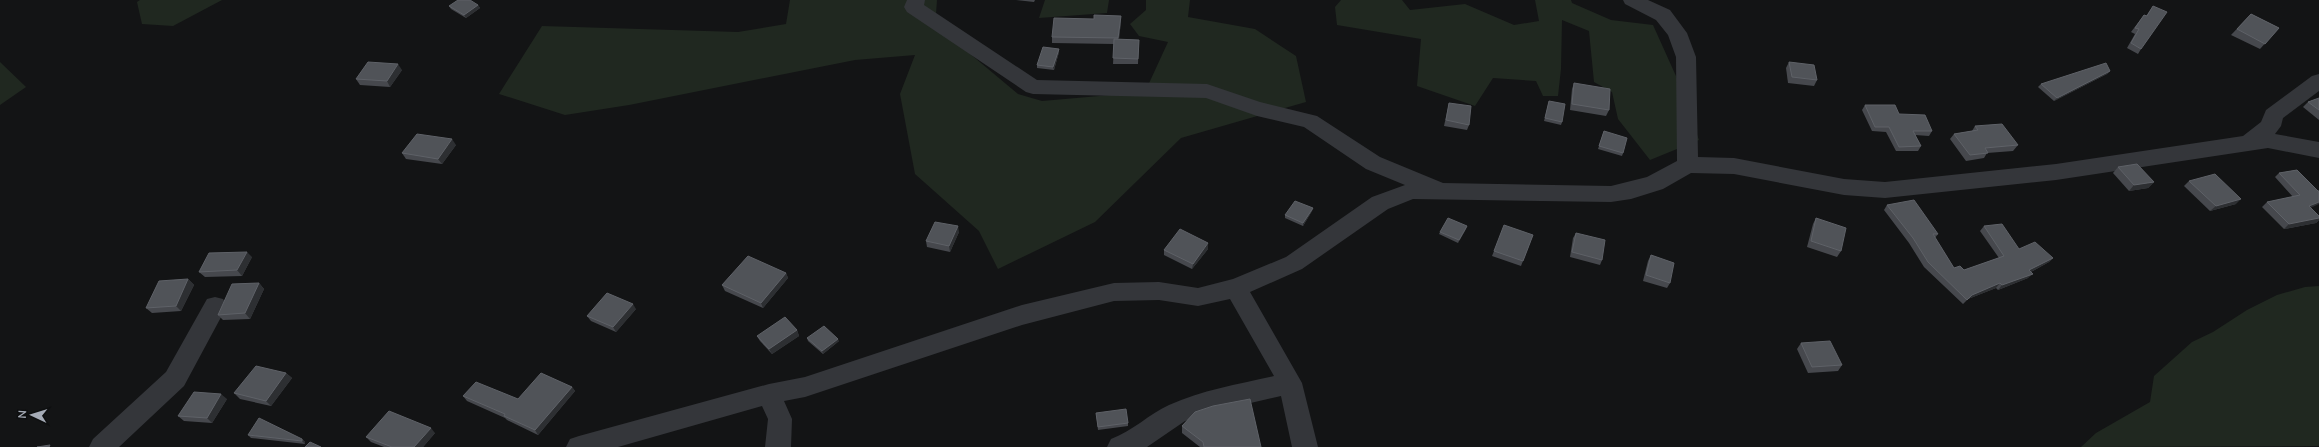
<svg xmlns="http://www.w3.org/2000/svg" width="2319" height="447" font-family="Mulish,sans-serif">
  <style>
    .green { fill: #202820 }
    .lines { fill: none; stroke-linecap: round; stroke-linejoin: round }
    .minor { fill: #34363a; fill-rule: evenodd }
    .wall { fill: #46484d }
    .shaded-wall { fill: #2d2f32 }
    .building { fill: #505358; stroke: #5e6167 }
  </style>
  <rect width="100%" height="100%" fill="#131415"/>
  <g class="green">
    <polygon points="140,0 222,0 173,26 142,24 137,2"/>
    <polygon points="790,0 937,0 936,14 969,53 1018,94 1042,101 1145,92 1168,42 1139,36 1130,24 1146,10 1146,0 1190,0 1188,17 1255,29 1296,56 1306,102 1181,138 1095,222 998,269 979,231 915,174 900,94 915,55 855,60 629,105 565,115 499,94 542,26 738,32 786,24"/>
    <polygon points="1045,0 1109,0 1107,13 1039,18"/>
    <polygon points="1341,0 1402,0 1410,10 1465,4 1514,25 1539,21 1535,0 1571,0 1572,3 1611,20 1653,25 1676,76 1699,140 1650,160 1618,119 1612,92 1594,82 1589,31 1562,20 1561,69 1558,96 1543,96 1536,81 1493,78 1475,106 1417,86 1421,39 1337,25 1335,7"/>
    <polygon points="0,62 26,87 0,105"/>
    <polygon points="2319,286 2319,446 2081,447 2096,433 2150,402 2154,376 2192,342 2213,332 2247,310 2277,295 2305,287"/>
  </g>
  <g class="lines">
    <g class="minor">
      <path d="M907,0H925L924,5L1037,80L1207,84L1260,102L1317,116L1380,157L1443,183L1611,186L1647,177L1677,161L1676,57L1668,35L1656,20L1625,4L1623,0H1648L1670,10L1687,33L1696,57L1698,157L1734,158L1844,179L1885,182L2056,164L2243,136L2261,122L2266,110L2312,76L2319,74V91L2283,118L2281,126L2275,134L2319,142V158L2268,148L2056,180L1885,198L1844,195L1734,174L1691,173L1663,189L1631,199L1611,202L1413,199L1388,209L1302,269L1250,292L1302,383L1318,447H1292L1281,396L1212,412L1185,421L1147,447H1107L1111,439C1133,431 1149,414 1169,405C1202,390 1239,384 1274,376L1230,299L1198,306L1159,300L1114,301L1022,325L805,397L784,401L792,419L791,447H765L768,419L762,406L618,447H566L570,439L579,436L769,384L805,377L1022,305L1114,283L1159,282L1198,288L1233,279L1286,257L1372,197L1405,185L1366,169L1304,127L1257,116L1206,98L1033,94L1026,92L907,12L904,7Z"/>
      <polygon points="215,297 223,299 227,306 184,386 119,447 89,447 93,439 166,372 207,299"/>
    </g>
  </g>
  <g class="wall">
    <polygon points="1016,0 1035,0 1034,2"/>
    <polygon points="478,5 480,8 466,18 451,9 449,6"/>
    <polygon points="2153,6 2141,49 2138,54 2127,48 2135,34 2131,32 2144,15 2146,16"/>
    <polygon points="2251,14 2279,28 2260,49 2231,35"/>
    <polygon points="1121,16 1121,22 1119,39 1139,40 1138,64 1113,64 1114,44 1052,43 1052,37"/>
    <polygon points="1059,49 1059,52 1054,70 1037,68 1037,65"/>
    <polygon points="1789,62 1817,80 1814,86 1788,83 1786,68"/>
    <polygon points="402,70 390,87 360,85 356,79"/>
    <polygon points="2110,71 2107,74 2054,101 2038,87 2041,84"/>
    <polygon points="1574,83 1609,110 1606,116 1570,110 1572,89"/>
    <polygon points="2319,98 2319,120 2303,107 2308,102"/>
    <polygon points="1549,101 1562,122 1561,125 1544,121"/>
    <polygon points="1449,103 1469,125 1467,130 1444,126"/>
    <polygon points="1865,105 1899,114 1932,131 1929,136 1915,135 1921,146 1918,151 1896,151 1886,132 1872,131 1862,110"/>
    <polygon points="1975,126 2018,145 2013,151 1987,153 1984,158 1966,161 1950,139 1954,134 1972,131"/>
    <polygon points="1604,131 1623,153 1622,156 1598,149"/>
    <polygon points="456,145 442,164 406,159 402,153"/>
    <polygon points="2118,167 2154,182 2148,188 2129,191 2113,173"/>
    <polygon points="2297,170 2311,208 2319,216 2319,220 2316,223 2284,229 2262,207 2267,202 2293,197 2275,177 2279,173"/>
    <polygon points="2189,181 2236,204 2210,211 2184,186"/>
    <polygon points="1887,205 1938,234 1935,238 1954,268 1964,270 1999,258 1980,231 1984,226 2019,249 2053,258 2049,262 2031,272 2028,278 1998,290 1996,288 1968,299 1963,304 1924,267 1909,243 1884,210"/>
    <polygon points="1313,208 1312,211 1303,226 1285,218 1285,215"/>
    <polygon points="1816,218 1841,251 1837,257 1807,247 1813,224"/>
    <polygon points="1467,226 1466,229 1458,243 1439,234 1440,232"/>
    <polygon points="959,232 950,252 927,247 926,241"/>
    <polygon points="1576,233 1602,260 1600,265 1570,257 1573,238"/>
    <polygon points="1533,235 1521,266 1492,256 1494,251"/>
    <polygon points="1208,249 1192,269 1164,255 1164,250"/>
    <polygon points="1651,255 1670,283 1667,288 1643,281 1648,261"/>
    <polygon points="252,257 242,276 205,277 199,272"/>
    <polygon points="786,273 788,278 763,308 725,291 722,285"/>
    <polygon points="188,279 194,285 181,311 152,313 146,308"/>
    <polygon points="259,283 264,289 250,319 223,320 218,315"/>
    <polygon points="636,309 616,332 591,321 587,316"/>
    <polygon points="797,330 799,336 772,354 760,341 757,336"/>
    <polygon points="807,338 839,341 823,354 808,341"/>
    <polygon points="1801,343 1842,365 1838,371 1808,373 1797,349"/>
    <polygon points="286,373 292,378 271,406 240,399 234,393"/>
    <polygon points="572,387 575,391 538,435 507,420 505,418 467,401 463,396 518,399"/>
    <polygon points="227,399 212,423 184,421 178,416"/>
    <polygon points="1096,413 1128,423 1128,426 1098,430"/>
    <polygon points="1182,426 1261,447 1200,447 1182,433"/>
    <polygon points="435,433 423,447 384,447 371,442 366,437"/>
    <polygon points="248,435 302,439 305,442 305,444 251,438"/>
  </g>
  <g class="shaded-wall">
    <polygon points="478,5 480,8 466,18 464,15"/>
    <polygon points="1121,16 1121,22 1118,44 1118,38"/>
    <polygon points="1059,49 1059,52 1054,70 1053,67"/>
    <polygon points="398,64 402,70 390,87 387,81"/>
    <polygon points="2110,71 2107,74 2054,101 2057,98"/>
    <polygon points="452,139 456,145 442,164 438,159"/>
    <polygon points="2154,182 2148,188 2129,191 2134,185"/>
    <polygon points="2241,199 2236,204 2210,211 2216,206"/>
    <polygon points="2319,202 2319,204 2304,211 2309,206"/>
    <polygon points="1313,208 1312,211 1303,226 1303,223"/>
    <polygon points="2319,218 2319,220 2316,223 2284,229 2289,224"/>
    <polygon points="958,226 959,232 950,252 949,246"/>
    <polygon points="1467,226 1466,229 1458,243 1459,240"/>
    <polygon points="1208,243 1208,249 1192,269 1193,264"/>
    <polygon points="247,252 252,257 242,276 237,270"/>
    <polygon points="2053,258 2049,262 2025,275 2029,270"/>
    <polygon points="786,273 788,278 763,308 761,303"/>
    <polygon points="2033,274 2028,278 1998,290 2002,285"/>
    <polygon points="188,279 194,285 181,311 176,306"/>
    <polygon points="259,283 264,289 250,319 245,313"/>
    <polygon points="2000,283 1996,288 1968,299 1963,304 1972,295"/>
    <polygon points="633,304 636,309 616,332 613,327"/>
    <polygon points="797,330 799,336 772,354 769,349"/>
    <polygon points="838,339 839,341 823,354 822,351"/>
    <polygon points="286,373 292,378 271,406 266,401"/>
    <polygon points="572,387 575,391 538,435 535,430"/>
    <polygon points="221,394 227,399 212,423 207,418"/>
    <polygon points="431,428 435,433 423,447 414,447"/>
    <polygon points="302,439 305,442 305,444 302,441"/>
  </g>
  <g class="building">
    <polygon points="458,0 470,0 478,5 464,15 449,6"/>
    <polygon points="2153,6 2167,12 2141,49 2131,43 2139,29 2135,28 2144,15 2147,16"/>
    <polygon points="2251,14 2279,28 2265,44 2237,29"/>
    <polygon points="1094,15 1121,16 1118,38 1052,37 1054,18 1094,19"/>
    <polygon points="1114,39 1139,40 1138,59 1113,58"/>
    <polygon points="1043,47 1059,49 1053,67 1037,65"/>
    <polygon points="368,62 398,64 387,81 356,79"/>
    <polygon points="1789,62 1814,65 1817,80 1792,77"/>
    <polygon points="2106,63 2110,71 2057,98 2041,84"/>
    <polygon points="1574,83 1610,89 1609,110 1572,104"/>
    <polygon points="2319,98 2319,110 2308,102"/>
    <polygon points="1549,101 1565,104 1562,122 1545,118"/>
    <polygon points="1449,103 1471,106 1469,125 1446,120"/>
    <polygon points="1865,105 1895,105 1899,114 1925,115 1932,131 1913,131 1921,146 1899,147 1889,127 1875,127"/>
    <polygon points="2002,124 2018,145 1985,148 1988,153 1970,155 1954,134 1978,130 1975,126"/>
    <polygon points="1604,131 1627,138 1623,153 1599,146"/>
    <polygon points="417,134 452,139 438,159 402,153"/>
    <polygon points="2137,164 2154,182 2134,185 2118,167"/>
    <polygon points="2297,170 2318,191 2319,191 2319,202 2309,206 2319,216 2319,218 2289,224 2267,202 2300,195 2279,173"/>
    <polygon points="2215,174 2241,199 2216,206 2189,181"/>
    <polygon points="1914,200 1938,234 1933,234 1954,268 1960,266 1964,270 2004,256 1984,226 2002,224 2019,249 2035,242 2053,258 2029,270 2033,274 2002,285 2000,283 1972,295 1967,300 1928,262 1913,238 1887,205"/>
    <polygon points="1295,201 1313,208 1303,223 1285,215"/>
    <polygon points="1448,218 1467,226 1459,240 1440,232"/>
    <polygon points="1816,218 1846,228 1841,251 1811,241"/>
    <polygon points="935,222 958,226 949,246 926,241"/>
    <polygon points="1504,225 1533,235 1523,261 1494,251"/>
    <polygon points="1180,229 1208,243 1193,264 1164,250"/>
    <polygon points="1576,233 1605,240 1602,260 1572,252"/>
    <polygon points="247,252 237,270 199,272 209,253"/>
    <polygon points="1651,255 1674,263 1670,283 1646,275"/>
    <polygon points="748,256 786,273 761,303 722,285"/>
    <polygon points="188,279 176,306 146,308 159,281"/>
    <polygon points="259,283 245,313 218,315 232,284"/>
    <polygon points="607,293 633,304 613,327 587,316"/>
    <polygon points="785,317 797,330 769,349 757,336"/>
    <polygon points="824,326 838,339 822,351 807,338"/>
    <polygon points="1830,341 1842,365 1812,367 1801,343"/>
    <polygon points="256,366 286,373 266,401 234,393"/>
    <polygon points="541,373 572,387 535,430 504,416 505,414 463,396 476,382 518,399"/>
    <polygon points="194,392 221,394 207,418 178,416"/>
    <polygon points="1250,399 1261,447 1204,447 1203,442 1182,426 1195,412 1213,406"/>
    <polygon points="1126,409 1128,423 1098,427 1096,413"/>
    <polygon points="389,411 431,428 414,447 392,447 366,437"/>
    <polygon points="259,418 302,439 302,441 248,435"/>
    <polygon points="310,442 321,447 305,447"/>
    <polygon points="50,445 49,447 37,447"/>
  </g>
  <g transform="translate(32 415) rotate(274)" stroke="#0e0f10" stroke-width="3" paint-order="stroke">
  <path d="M0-3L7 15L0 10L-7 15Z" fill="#a5abb6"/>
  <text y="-6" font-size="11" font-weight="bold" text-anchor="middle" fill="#a5abb6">N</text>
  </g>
</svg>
